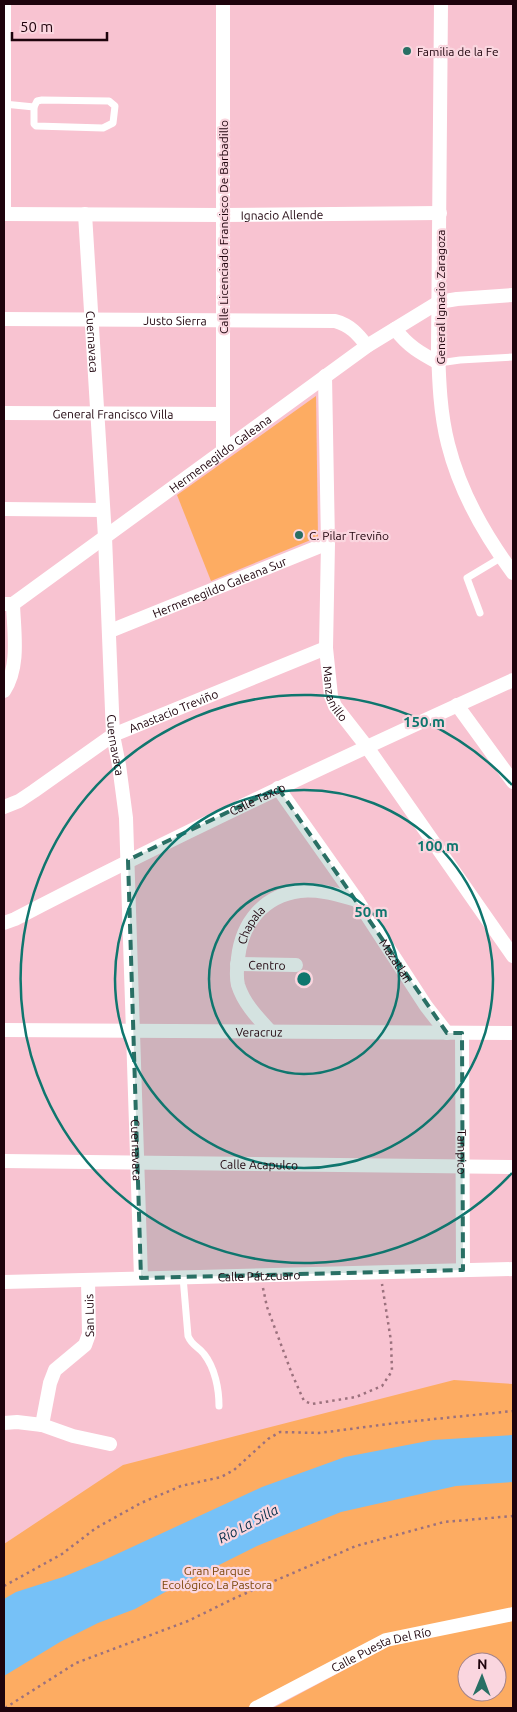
<svg xmlns="http://www.w3.org/2000/svg" width="517" height="1712" font-family="Ubuntu,sans-serif">
  <style>
    .green { fill: #fdac62; fill-rule: evenodd }
    .water { fill: #76c1f7 }
    .lines { fill: none; stroke-linecap: round; stroke-linejoin: round }
    .path { stroke: #9b717d; stroke-width: 2.5; stroke-dasharray: 2.5 4; stroke-linecap: butt }
    .service { stroke: #fff; stroke-width: 7 }
    .minor { stroke: #fff; stroke-width: 14 }
    .marked { fill: #296f64; fill-opacity: 0.2; stroke: #296f64; stroke-width: 4; stroke-dasharray: 10 6; stroke-linejoin: round }
    .ring { fill: none; stroke: #0f766e; stroke-width: 2.5 }
    .poi-dot { fill: #296f64; stroke: #fad6df; stroke-width: 2 }
    .labels { text-anchor: middle; dominant-baseline: central; stroke-width: 4.5; stroke-linejoin: round; paint-order: stroke }
    .poi-label { font-size: 12px; fill: #1e030c; stroke: #fad6df; text-anchor: start }
    .street-label { font-size: 12px; fill: #1e030c; stroke: #fad6df }
    .park-label { font-size: 12px; fill: #7d480c; stroke: #fad6df }
    .water-label { font-size: 14px; font-style: italic; fill: #002c47; stroke: #fad6df }
    .centre { fill: #0f766e; stroke: #fad6df; stroke-width: 2.5 }
    .ring-label { font-size: 15px; text-anchor: middle; font-weight: bold; fill: #0f766e; stroke: #fad6df; stroke-width: 4.5; stroke-linejoin: round; paint-order: stroke }
  </style>
  <rect width="100%" height="100%" fill="#f8c3d1"/>
  <g class="green">
    <polygon points="316,396 318,537 211,581 177,495"/>
    <polygon points="454,1380 513,1384 513,1610 388,1637 249,1708 4,1708 4,1544 123,1465"/>
    <path d="M513,1619V1708H273L391,1645ZM467,1662H497V1692H467Z"/>
  </g>
  <polygon class="water" points="513,1435 513,1482 456,1486 341,1512 257,1546 167,1591 135,1609 98,1623 60,1642 4,1676 4,1599 16,1592 63,1577 104,1560 262,1487 345,1457 433,1440"/>
  <g class="lines">
    <g class="path">
      <polyline points="263,1288 267,1307 292,1374 304,1401 312,1404 356,1397 382,1386 392,1371 391,1341 382,1284"/>
      <polyline points="4,1586 62,1554 96,1528 141,1503 181,1486 221,1477 234,1470 268,1439 280,1432 319,1433 396,1423 513,1411"/>
      <polyline points="5,1708 76,1663 188,1621 237,1597 356,1546 444,1522 513,1516"/>
    </g>
    <g class="service">
      <polygon points="42,100 109,101 115,106 113,123 103,128 36,126 34,124 34,107 37,101"/>
      <polyline points="4,104 34,107"/>
      <polyline points="439,363 460,360 513,357"/>
      <polyline points="480,613 467,578 502,557"/>
      <path d="M183,1277L188,1336C192,1346 198,1346 204,1354C215,1368 219,1389 219,1406"/>
    </g>
    <g class="minor">
      <polyline points="4,4 4,214"/>
      <path d="M441,4L438,349C439,380 440,413 448,444C460,492 484,534 513,573"/>
      <path id="s1" d="M4,214L222,215L440,213"/>
      <path id="s2" d="M85,214L105,537L113,735L119,765L126,818L141,1278"/>
      <path id="s3" d="M4,319L335,321C350,325 358,334 367,346"/>
      <path d="M395,329C408,346 420,353 439,363"/>
      <path id="s4" d="M325,376L328,543L326,648L331,696L335,706L367,747L513,956"/>
      <path id="s5" d="M4,413L223,414"/>
      <polyline points="223,451 223,4"/>
      <polyline points="4,509 103,510"/>
      <path id="s6" d="M4,604H13L367,346L439,302L457,299L513,295"/>
      <path id="s7" d="M110,631L328,543"/>
      <path d="M4,691C20,666 14,633 13,604"/>
      <polyline points="457,705 513,782"/>
      <path id="s8" d="M278,788L357,900L426,1006L447,1033"/>
      <path id="s9" d="M4,807L19,801L34,791L113,735L326,648"/>
      <path id="s10" d="M4,923L15,919C178,834 345,756 513,680"/>
      <path id="s11" d="M237,964L296,965"/>
      <path id="s12" d="M4,1030L513,1033"/>
      <path id="s13" d="M271,1032C258,1018 244,1004 238,985C236,977 237,966 238,958C242,923 263,896 300,891C320,889 338,895 357,900"/>
      <path id="s14" d="M462,1033L463,1270"/>
      <path id="s15" d="M4,1161L513,1167"/>
      <path id="s16" d="M4,1282L513,1269"/>
      <polyline points="4,1423 17,1422 42,1425 73,1436 110,1444"/>
      <path id="s17" d="M42,1425L50,1383L55,1370L85,1345L89,1334L88,1280"/>
      <path id="s18" d="M256,1708L386,1640L513,1614"/>
    </g>
  </g>
  <path class="marked" d="M278,788L447,1033H462L463,1270L141,1278L128,860Z"/>
  <g class="ring">
    <circle cx="304" cy="979" r="95"/>
    <circle cx="304" cy="979" r="189"/>
    <path d="M512 1173A284 284 0 1 1 512 785"/>
  </g>
  <g class="poi-dot">
    <circle cx="407" cy="51" r="5"/>
    <circle cx="299" cy="535" r="5"/>
  </g>
  <g class="labels">
    <g class="poi-label">
      <text x="417" y="51">Familia de la Fe</text>
      <text x="309" y="535">C. Pilar Treviño</text>
    </g>
    <g class="street-label">
      <text stroke="none"><textPath href="#s1" startOffset="278">Ignacio Allende</textPath></text>
      <text transform="translate(223 227) rotate(-90)">Calle Licenciado Francisco De Barbadillo</text>
      <text transform="translate(440 297) rotate(-90)">General Ignacio Zaragoza</text>
      <text stroke="none"><textPath href="#s3" startOffset="171">Justo Sierra</textPath></text>
      <text stroke="none"><textPath href="#s2" startOffset="128">Cuernavaca</textPath></text>
      <text stroke="none"><textPath href="#s5" startOffset="109">General Francisco Villa</textPath></text>
      <text stroke="none"><textPath href="#s6" startOffset="265">Hermenegildo Galeana</textPath></text>
      <text stroke="none"><textPath href="#s7" startOffset="118">Hermenegildo Galeana Sur</textPath></text>
      <text stroke="none"><textPath href="#s4" startOffset="319">Manzanillo</textPath></text>
      <text stroke="none"><textPath href="#s9" startOffset="196">Anastacio Treviño</textPath></text>
      <text stroke="none"><textPath href="#s2" startOffset="532">Cuernavaca</textPath></text>
      <text stroke="none"><textPath href="#s10" startOffset="282">Calle Taxco</textPath></text>
      <text stroke="none"><textPath href="#s13" startOffset="121">Chapala</textPath></text>
      <text stroke="none"><textPath href="#s8" startOffset="209">Mazatlan</textPath></text>
      <text stroke="none"><textPath href="#s11" startOffset="30">Centro</textPath></text>
      <text stroke="none"><textPath href="#s12" startOffset="255">Veracruz</textPath></text>
      <text stroke="none"><textPath href="#s2" startOffset="938">Cuernavaca</textPath></text>
      <text stroke="none"><textPath href="#s14" startOffset="119">Tampico</textPath></text>
      <text stroke="none"><textPath href="#s15" startOffset="255">Calle Acapulco</textPath></text>
      <text stroke="none"><textPath href="#s16" startOffset="255">Calle Pátzcuaro</textPath></text>
      <text stroke="none"><textPath href="#s17" startOffset="126">San Luis</textPath></text>
      <text stroke="none"><textPath href="#s18" startOffset="139">Calle Puesta Del Río</textPath></text>
    </g>
    <g class="park-label">
      <text x="217" y="1570">Gran Parque<tspan x="217" dy="14">Ecológico La Pastora</tspan></text>
    </g>
    <g class="water-label">
      <text transform="translate(248 1524) rotate(-28)">Río La Silla</text>
    </g>
  </g>
  <circle cx="304" cy="979" r="8" class="centre"/>
  <g class="ring-label">
    <text x="424" y="727">150 m</text>
    <text x="438" y="851">100 m</text>
    <text x="371" y="917">50 m</text>
  </g>
  <rect width="517" height="1712" fill="none" stroke="#1e030c" stroke-width="10"/>
  <g transform="translate(482 1677) rotate(1)"><circle r="24" fill="#fad6df" stroke="#a2828b"/>
  <path d="M0-4L9 19L0 12L-9 19Z" fill="#296f64"/>
  <text y="-8" font-size="14" font-weight="bold" text-anchor="middle" fill="#1e030c">N</text>
  </g>
  <path d="M12 32v8h95v-8" fill="none" stroke="#1e030c" stroke-width="2.5"/>
  <text x="20" y="32" font-size="15" fill="#1e030c" stroke="#fad6df" stroke-width="4" paint-order="stroke">50 m</text>
</svg>
